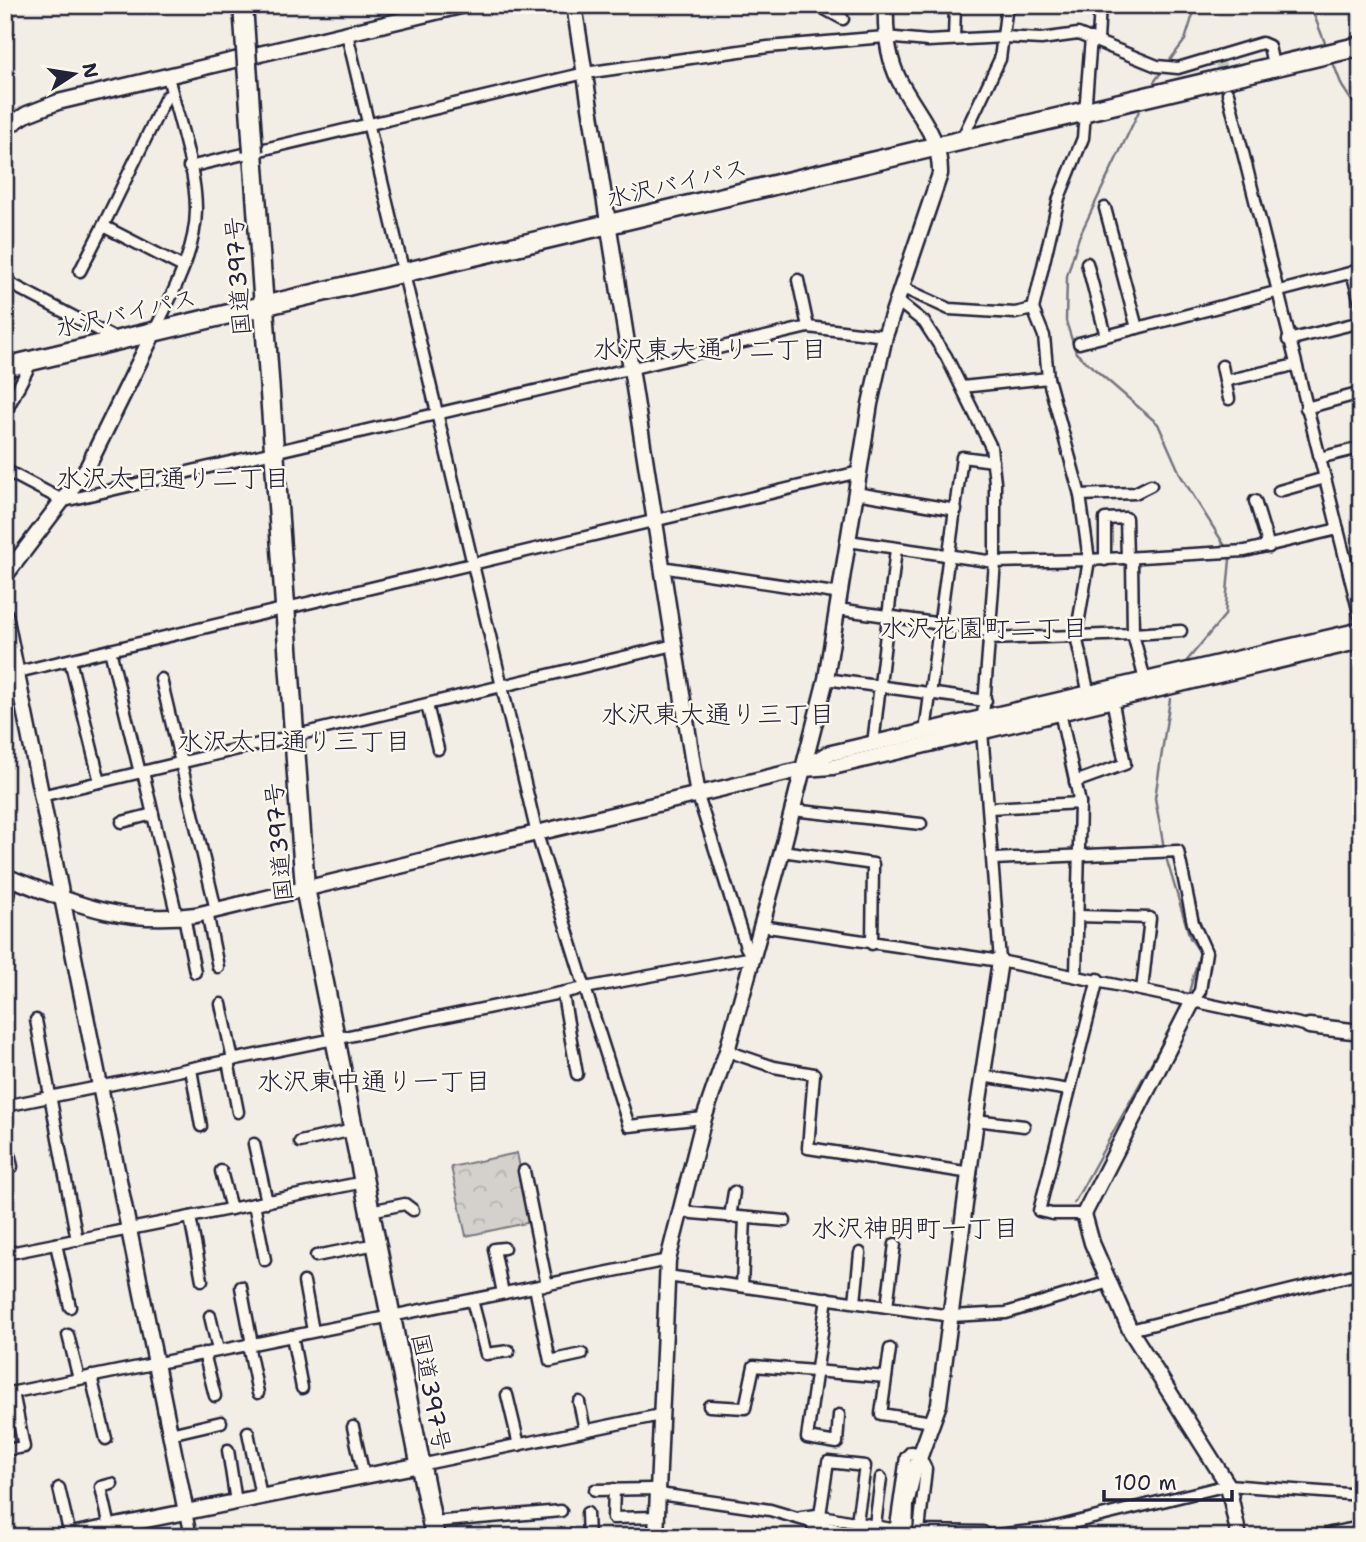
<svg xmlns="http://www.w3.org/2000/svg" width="1366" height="1542" font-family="'Shantell Sans','Klee One',sans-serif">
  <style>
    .park { fill: url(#park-crowns); stroke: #7b7a84; stroke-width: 2 }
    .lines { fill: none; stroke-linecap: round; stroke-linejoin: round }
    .stream { stroke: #76747f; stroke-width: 2.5 }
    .street-tunnel { stroke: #c8c5c3; stroke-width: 10; stroke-dasharray: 10 5; stroke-linecap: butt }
    .street-casing { stroke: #22223b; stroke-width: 15 }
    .secondary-casing { stroke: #22223b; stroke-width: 19 }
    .highway-casing { stroke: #22223b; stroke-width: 23 }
    .street { stroke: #fbf7ec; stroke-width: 10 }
    .secondary { stroke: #fbf7ec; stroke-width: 14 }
    .highway { stroke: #fbf7ec; stroke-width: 18 }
    .highway-bridge-casing { stroke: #22223b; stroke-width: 23; stroke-linecap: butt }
    .highway-bridge { stroke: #fbf7ec; stroke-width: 18 }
    .labels { text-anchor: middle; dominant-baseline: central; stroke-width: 5; stroke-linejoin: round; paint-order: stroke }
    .street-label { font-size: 24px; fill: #22223b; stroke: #fbf7ec }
    .neighbourhood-label { font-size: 26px; fill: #22223b; stroke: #fbf7ec }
  </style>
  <defs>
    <pattern id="park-crowns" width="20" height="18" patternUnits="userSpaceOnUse" patternTransform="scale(1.75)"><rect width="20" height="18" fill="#d4d1cc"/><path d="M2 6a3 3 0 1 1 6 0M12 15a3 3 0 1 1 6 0" fill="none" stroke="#b6b3b0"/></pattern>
  </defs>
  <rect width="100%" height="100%" fill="#f2eee5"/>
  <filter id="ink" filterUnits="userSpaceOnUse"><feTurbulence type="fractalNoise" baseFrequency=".0143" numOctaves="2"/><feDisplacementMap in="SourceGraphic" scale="14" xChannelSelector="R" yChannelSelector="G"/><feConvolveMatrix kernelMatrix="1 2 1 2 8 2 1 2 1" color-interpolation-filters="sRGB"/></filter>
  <g filter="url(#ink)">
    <polygon class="park" points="517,1153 531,1222 466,1236 451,1167"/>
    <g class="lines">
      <g class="stream">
        <polyline points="1310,5 1327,48"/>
        <polyline points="1170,60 1185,40 1196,5"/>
        <polyline points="1332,60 1342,86 1361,115"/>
        <polyline points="1154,82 1160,74"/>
        <polyline points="1139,111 1079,237 1067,276 1066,321 1076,353 1158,424 1181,476 1225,546"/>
        <polyline points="1185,663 1225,615 1230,559"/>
        <polyline points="1164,848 1155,798 1170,699"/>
        <polyline points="1165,854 1190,938 1200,952 1188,996"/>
        <polyline points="1074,1203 1185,1002"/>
      </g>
      <polyline class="street-tunnel" points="1219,58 1225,83"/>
      <defs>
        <g id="street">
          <polyline points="817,5 843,19"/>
          <polyline points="954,39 955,5"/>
          <polyline points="1098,40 1100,5"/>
          <polyline points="1228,93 1361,621"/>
          <polyline points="172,94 166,97 103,226 183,267"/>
          <polyline points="961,141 1000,59 1007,5"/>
          <polyline points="189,167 585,73 768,47 885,37 928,41 1005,37 1041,39 1078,34 1157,66 1178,68 1262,43 1269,46 1273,65"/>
          <polyline points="1105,208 1137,328"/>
          <polyline points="1087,263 1106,336"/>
          <polyline points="80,271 103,226"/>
          <polyline points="1352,272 1361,306"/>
          <polyline points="798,280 808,327"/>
          <polyline points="5,281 118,340"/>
          <polyline points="901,287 949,309 1015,313 1033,309 1059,198 1083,138 1091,38"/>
          <polyline points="896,300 924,322 946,356 991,447 995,482 995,562 982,731 1000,961"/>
          <path d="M154,332C172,294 196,252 196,209C196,169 177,116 168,76"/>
          <polyline points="1288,340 1361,322"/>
          <polyline points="1079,343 1361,270"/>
          <polyline points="1222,366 1229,399"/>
          <polyline points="1048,378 1080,495 1089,560 1076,636 1133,634 1132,559"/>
          <polyline points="1225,381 1295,365"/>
          <polyline points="962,387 1048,378 1044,336 1033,309"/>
          <polyline points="1306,408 1361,393"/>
          <polyline points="5,413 32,361"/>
          <polyline points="1319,458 1360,448"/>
          <polyline points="5,470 64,501 808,327 885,336"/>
          <polyline points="1279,491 1325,478"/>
          <polyline points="856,493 956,510"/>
          <polyline points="1080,495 1135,493 1151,485"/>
          <polyline points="1255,501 1269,547"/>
          <polyline points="848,541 995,562 1089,560 1245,551 1338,529"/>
          <polyline points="1105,560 1105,519 1126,518 1127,559"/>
          <polyline points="661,567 841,594"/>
          <polyline points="838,609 990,631"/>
          <polyline points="988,639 1076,636 1090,699"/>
          <polyline points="110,650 140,773"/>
          <polyline points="70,660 100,782"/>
          <polyline points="5,675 859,472"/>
          <polyline points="161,679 216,910"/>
          <polyline points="826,679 986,701"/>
          <polyline points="1146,684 1133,634 1181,631"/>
          <polyline points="427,705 438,749"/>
          <polyline points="1060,712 1080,803 1076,975"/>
          <polyline points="925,732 962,457 993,461"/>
          <polyline points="873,744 896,549"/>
          <polyline points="143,772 177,917"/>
          <polyline points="1075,782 1125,764 1112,699"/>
          <polyline points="41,796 674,645"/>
          <polyline points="698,796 746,947 752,957 585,988 629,1126 704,1118"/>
          <polyline points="990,808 1080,803"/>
          <polyline points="792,810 921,824"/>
          <polyline points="122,822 153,814"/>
          <polyline points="782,851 873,864 872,944"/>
          <polyline points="994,859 1178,851 1193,923 1206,952 1200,991 1193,1001 1309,1026"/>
          <polyline points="5,908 12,879"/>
          <polyline points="207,912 218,967"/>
          <polyline points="184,916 195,972"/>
          <polyline points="1078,916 1150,918 1142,990"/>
          <polyline points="761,926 1000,961 1193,1001"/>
          <polyline points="563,995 577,1074"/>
          <polyline points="221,1004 233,1060"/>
          <polyline points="36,1020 77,1240"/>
          <polyline points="727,1051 774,1067 814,1074 808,1148 971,1173"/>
          <polyline points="228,1061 238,1112"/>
          <polyline points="191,1069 201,1126"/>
          <polyline points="982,1076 1069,1090"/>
          <polyline points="5,1106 585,988 537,834 347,34"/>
          <polyline points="976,1120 1024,1126"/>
          <polyline points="5,1134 12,1167"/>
          <polyline points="300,1142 353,1130"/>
          <polyline points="254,1144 267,1202"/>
          <polyline points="221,1171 231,1209"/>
          <polyline points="524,1171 547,1285"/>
          <polyline points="254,1204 265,1260"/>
          <polyline points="682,1210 692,1213 785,1221"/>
          <polyline points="370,1211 405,1204 413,1210"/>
          <polyline points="1084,1214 1052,1214 1039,1211 1098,979"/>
          <polyline points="190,1217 202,1280"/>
          <polyline points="730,1217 734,1192"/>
          <polyline points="56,1244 70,1307"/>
          <polyline points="5,1254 364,1182"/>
          <polyline points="316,1256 376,1244"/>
          <polyline points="667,1276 951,1316 1006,1313 1109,1282"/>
          <polyline points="304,1282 313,1331"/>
          <polyline points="742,1286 745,1218"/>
          <polyline points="241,1287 252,1344"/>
          <polyline points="535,1287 550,1361 582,1354"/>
          <polyline points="503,1293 494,1249 504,1248"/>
          <polyline points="827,1298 807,1438 837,1443 839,1415"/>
          <polyline points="472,1300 486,1354 509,1351"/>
          <polyline points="855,1302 860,1253"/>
          <polyline points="887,1307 895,1244"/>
          <polyline points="210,1316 218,1350"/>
          <polyline points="1130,1330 1361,1273"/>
          <polyline points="68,1335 79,1379"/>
          <polyline points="292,1336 302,1388"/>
          <polyline points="248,1344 258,1393"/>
          <polyline points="890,1349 881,1414 932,1422"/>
          <polyline points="204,1353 215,1396"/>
          <polyline points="91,1376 106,1439"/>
          <polyline points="5,1394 668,1260"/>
          <polyline points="507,1395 519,1445"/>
          <polyline points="579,1402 585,1430"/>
          <polyline points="709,1406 745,1408 754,1366 886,1377"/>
          <polyline points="353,1427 364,1476"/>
          <polyline points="248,1432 261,1496"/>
          <polyline points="170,1434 221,1422"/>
          <polyline points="5,1450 24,1447 13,1392"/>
          <polyline points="228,1450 236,1502"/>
          <polyline points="420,1465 660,1415"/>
          <polyline points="59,1488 70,1535"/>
          <polyline points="614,1489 613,1518 657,1517"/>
          <polyline points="595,1490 652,1489 666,1495 770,1510 848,1533 878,1537"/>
          <polyline points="186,1512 191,1537"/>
          <polyline points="587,1513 588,1537"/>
          <polyline points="820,1515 828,1462 865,1466 857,1521"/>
          <polyline points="801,1517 817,1515 891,1529 896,1526 906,1457 911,1452 918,1453 926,1469 919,1531 983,1532 986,1536 1048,1529 1228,1485 1361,1495"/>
          <polyline points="432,1522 561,1511"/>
          <polyline points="875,1525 881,1478"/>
          <polyline points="110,1527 101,1487 112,1484"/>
          <polyline points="379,1534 379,1537"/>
          <polyline points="813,1537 814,1521"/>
        </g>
        <g id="secondary">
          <polyline points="574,5 698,796"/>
          <polyline points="5,128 27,114 58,102 465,5"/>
          <polyline points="5,576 87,468 154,332"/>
          <polyline points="5,615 186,1512"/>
          <polyline points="804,768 827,754 1361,630"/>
          <path d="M5,876C74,903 120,925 196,915L803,769L833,767L1361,641"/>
          <polyline points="1193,1001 1084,1214 1092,1243 1130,1330 1228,1485 1239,1537"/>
          <polyline points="1309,1026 1361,1032"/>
          <polyline points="61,1537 420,1465"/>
          <path d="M656,1537L668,1260L704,1118L727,1051L782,851L826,679L870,404L885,336L940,174C941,135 915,112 899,80C887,56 885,31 886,5"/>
          <polyline points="905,1537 906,1504 913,1475 939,1404 976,1120 1000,961"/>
        </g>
        <g id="highway">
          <polyline points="253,152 305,888 435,1537"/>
          <polyline points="5,367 1361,46"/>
          <polyline points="1331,1537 1361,1531"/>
        </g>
      </defs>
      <use href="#street" class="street-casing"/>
      <use href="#secondary" class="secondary-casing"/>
      <use href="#highway" class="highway-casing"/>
      <use href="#street" class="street"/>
      <use href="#secondary" class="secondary"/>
      <use href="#highway" class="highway"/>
      <defs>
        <polyline id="highway-bridge" points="243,5 253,152"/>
      </defs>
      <use href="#highway-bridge" class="highway-bridge-casing"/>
      <use href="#highway-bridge" class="highway-bridge"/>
    </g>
  </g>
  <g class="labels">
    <g class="street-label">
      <text transform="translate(677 183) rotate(-13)">水沢バイパス</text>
      <text transform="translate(238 276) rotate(-94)">国道397号</text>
      <text transform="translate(126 313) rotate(-13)">水沢バイパス</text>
      <text transform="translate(279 842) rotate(-95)">国道397号</text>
      <text transform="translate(431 1392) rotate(79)">国道397号</text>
    </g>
    <g class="neighbourhood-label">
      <text x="710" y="348">水沢東大通り二丁目</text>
      <text x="173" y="477">水沢太日通り二丁目</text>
      <text x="984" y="627">水沢花園町二丁目</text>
      <text x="718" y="713">水沢東大通り三丁目</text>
      <text x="294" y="740">水沢太日通り三丁目</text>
      <text x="374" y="1080">水沢東中通り一丁目</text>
      <text x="915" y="1227">水沢神明町一丁目</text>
    </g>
  </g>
  <rect width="1366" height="1542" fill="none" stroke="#fbf7ec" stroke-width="28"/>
  <rect x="14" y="14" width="1338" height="1514" fill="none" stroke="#22223b" stroke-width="2.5" filter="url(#ink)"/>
  <g transform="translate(74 74) rotate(78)" stroke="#fbf7ec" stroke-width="5" paint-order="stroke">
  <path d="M0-5L12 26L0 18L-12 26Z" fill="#22223b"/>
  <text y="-10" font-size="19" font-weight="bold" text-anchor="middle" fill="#22223b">N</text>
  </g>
  <path d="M1104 1490v10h128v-10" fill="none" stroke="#22223b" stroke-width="3.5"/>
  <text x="1114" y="1490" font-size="21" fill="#22223b" stroke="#fbf7ec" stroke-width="5" paint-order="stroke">100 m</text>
</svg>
